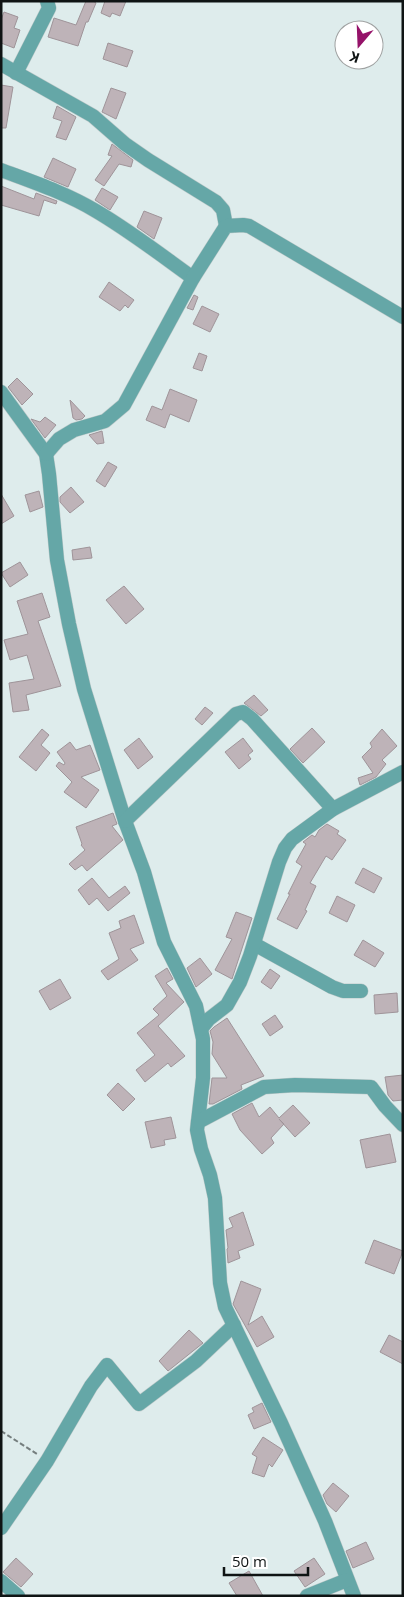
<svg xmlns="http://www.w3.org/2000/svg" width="404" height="1597" font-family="'Open Sans',sans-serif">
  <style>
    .building { fill: #beb3b8; stroke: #9f9499 }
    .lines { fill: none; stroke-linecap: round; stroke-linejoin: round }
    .minor-casing { stroke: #bdc9c9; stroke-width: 15 }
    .path { stroke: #757e7e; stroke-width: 2; stroke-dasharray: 5 2.5; stroke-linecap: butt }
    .minor { stroke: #65a7a7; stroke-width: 14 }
  </style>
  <rect width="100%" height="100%" fill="#deecec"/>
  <g class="building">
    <polygon points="86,1 93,1 96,3 88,22 86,22 78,46 48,37 54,18 76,25"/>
    <polygon points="105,1 126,1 120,16 112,13 110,17 101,13"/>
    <polygon points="4,12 18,17 14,28 20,30 14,48 1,43 1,20"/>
    <polygon points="108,43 133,51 127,67 103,59"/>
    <polygon points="1,85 13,87 6,128 1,128"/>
    <polygon points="111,88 126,93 116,119 102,112"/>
    <polygon points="57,106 76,117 66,140 56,137 62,121 53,118"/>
    <polygon points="112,144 133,160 131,167 119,164 104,186 95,180 112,156 108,155"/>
    <polygon points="53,158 76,169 68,187 44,177"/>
    <polygon points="1,186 34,199 36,193 57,201 56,204 44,200 39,216 1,205"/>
    <polygon points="102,188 118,197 110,210 95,200"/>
    <polygon points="144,211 162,218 154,239 137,227"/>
    <polygon points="109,282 134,300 128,308 125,305 120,311 99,297"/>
    <polygon points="194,295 198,297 193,310 187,308"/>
    <polygon points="202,306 219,314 210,332 193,324"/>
    <polygon points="199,353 207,356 202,371 193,368"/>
    <polygon points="17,378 33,394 22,405 8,387"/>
    <polygon points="170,389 197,400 189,422 170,414 165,428 146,420 152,406 162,410"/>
    <polygon points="70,400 85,416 82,419 76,420 73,418"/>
    <polygon points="45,417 56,425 45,438 31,419 40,422"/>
    <polygon points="102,431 104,443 97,444 89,435"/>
    <polygon points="108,462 117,467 105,487 96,481"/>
    <polygon points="71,487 84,502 70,513 60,502 60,497"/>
    <polygon points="39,491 43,507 30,512 25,495"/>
    <polygon points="1,494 14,516 1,524"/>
    <polygon points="90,547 92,558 73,560 72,550"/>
    <polygon points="20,562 28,575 10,587 1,573"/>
    <polygon points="124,586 144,609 126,624 106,600"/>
    <polygon points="42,593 50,617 38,621 61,686 26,695 29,710 13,712 9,683 34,679 27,655 10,660 4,640 28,634 17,601"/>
    <polygon points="254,695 268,710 261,716 244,703"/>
    <polygon points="205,707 213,713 202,725 195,719"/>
    <polygon points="312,728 325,742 303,763 290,749"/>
    <polygon points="42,729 49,735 41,745 50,753 36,771 19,757"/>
    <polygon points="382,729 397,746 382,760 386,764 376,777 360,785 358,778 373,773 362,757 372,747 370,743"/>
    <polygon points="139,738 153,757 138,769 124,750"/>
    <polygon points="243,738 253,751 248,755 251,759 239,769 225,752"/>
    <polygon points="70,742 76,750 90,745 100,770 81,777 99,790 86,808 64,792 72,782 56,766 59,762 64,765 65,763 57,752"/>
    <polygon points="113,813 117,824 112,826 123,840 87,871 82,865 75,870 69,864 85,850 81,845 82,844 76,827"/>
    <polygon points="327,824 339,831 337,834 346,840 332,860 326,856 310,883 316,886 305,910 307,911 297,929 277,919 290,894 288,894 302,866 296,862 306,844 303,842 312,835 315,837 319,830"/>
    <polygon points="363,868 382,878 374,893 355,883"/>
    <polygon points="92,878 109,898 125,886 130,893 108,911 97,898 89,905 78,890"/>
    <polygon points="337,896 355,905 347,922 329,913"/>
    <polygon points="236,912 252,918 232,979 215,970 232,939 226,937"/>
    <polygon points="134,915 144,943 130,949 138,960 108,980 101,971 119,959 109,933 121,928 119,921"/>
    <polygon points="363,940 384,953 375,967 354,955"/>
    <polygon points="200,958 212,974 196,987 187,968"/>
    <polygon points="167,968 173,979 166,983 184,1002 158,1026 185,1056 171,1067 168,1063 145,1082 136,1070 155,1055 137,1033 159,1015 153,1009 167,996 155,976"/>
    <polygon points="270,969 280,976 271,989 261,982"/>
    <polygon points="60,979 71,998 50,1010 39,991"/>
    <polygon points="397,993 398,1012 375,1014 374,995"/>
    <polygon points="275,1015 283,1027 270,1036 262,1024"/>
    <polygon points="227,1018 264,1076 241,1085 242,1089 213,1104 209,1104 212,1078 227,1078 212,1054 213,1042 210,1031 214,1027"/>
    <polygon points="403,1075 403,1100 393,1101 388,1095 385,1077"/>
    <polygon points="118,1083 135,1099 123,1111 107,1095"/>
    <polygon points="252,1103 259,1117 270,1107 279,1118 293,1105 310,1123 295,1137 279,1119 284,1124 271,1138 274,1143 262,1154 240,1130 232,1114"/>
    <polygon points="171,1117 176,1138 164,1140 165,1145 151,1148 145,1122"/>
    <polygon points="390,1134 396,1162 366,1168 360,1140"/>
    <polygon points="243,1212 254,1245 238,1251 240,1258 228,1263 227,1249 228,1248 226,1230 233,1227 229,1218"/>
    <polygon points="374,1240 403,1251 394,1274 365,1263"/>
    <polygon points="241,1281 261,1289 248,1325 262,1316 274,1337 257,1347 233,1304"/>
    <polygon points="189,1330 203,1343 168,1371 159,1361"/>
    <polygon points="389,1335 403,1342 403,1364 380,1352"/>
    <polygon points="262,1403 271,1422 254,1429 248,1415 254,1412 252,1408"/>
    <polygon points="263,1437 283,1450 272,1467 269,1464 264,1477 252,1473 257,1457 252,1454"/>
    <polygon points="333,1483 349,1496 336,1512 327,1504 323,1495"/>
    <polygon points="366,1542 374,1559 353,1568 346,1551"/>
    <polygon points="16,1558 33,1574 21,1587 3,1572"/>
    <polygon points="314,1558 325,1574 305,1587 294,1571"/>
    <polygon points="249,1571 263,1596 237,1596 229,1583"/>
  </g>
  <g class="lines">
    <defs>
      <g id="minor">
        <polyline points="1,64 93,116 125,144 148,160 216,202 223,210 226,226"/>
        <polyline points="16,73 49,8 47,1"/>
        <path d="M1,170C33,182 66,193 96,211C130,231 161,255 193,278"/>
        <polyline points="1,392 46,454 49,474 57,560 69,624 84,689 125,821 144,872 164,942 196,1006 203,1039 203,1078 197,1130 201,1149 210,1175 215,1198 220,1283 225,1307 281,1423 325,1521 354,1596"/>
        <polyline points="46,454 59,439 74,430 105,421 124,405 193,278 226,226 243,225 249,226 403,317"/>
        <polyline points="125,821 236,714 243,712 252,719 333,809"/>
        <polyline points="254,944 332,987 343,991 361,991"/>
        <polyline points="201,1029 209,1019 227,1005 240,982 250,956 279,862 285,848 292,839 333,809 403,772"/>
        <polyline points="198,1122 264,1087 295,1085 371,1087 385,1106 403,1125"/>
        <polyline points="1,1528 47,1461 91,1386 107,1365 139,1404 196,1361 234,1325"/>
        <polyline points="1,1581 18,1596"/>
        <polyline points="307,1596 347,1580"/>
      </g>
    </defs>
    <use href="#minor" class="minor-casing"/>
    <polyline class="path" points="1,1431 37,1454"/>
    <use href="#minor" class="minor"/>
  </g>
  <rect width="404" height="1597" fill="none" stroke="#0f1414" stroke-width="5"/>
  <g transform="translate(359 45) rotate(199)"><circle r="24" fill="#ffffff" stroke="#9fa1a1"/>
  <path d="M0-4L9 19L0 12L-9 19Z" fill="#951269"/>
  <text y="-8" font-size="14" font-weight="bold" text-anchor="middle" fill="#0f1414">K</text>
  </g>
  <path d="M224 1567v8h84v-8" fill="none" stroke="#0f1414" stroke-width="2.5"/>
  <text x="232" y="1567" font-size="15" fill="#0f1414" stroke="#ffffff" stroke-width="4" paint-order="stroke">50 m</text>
</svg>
